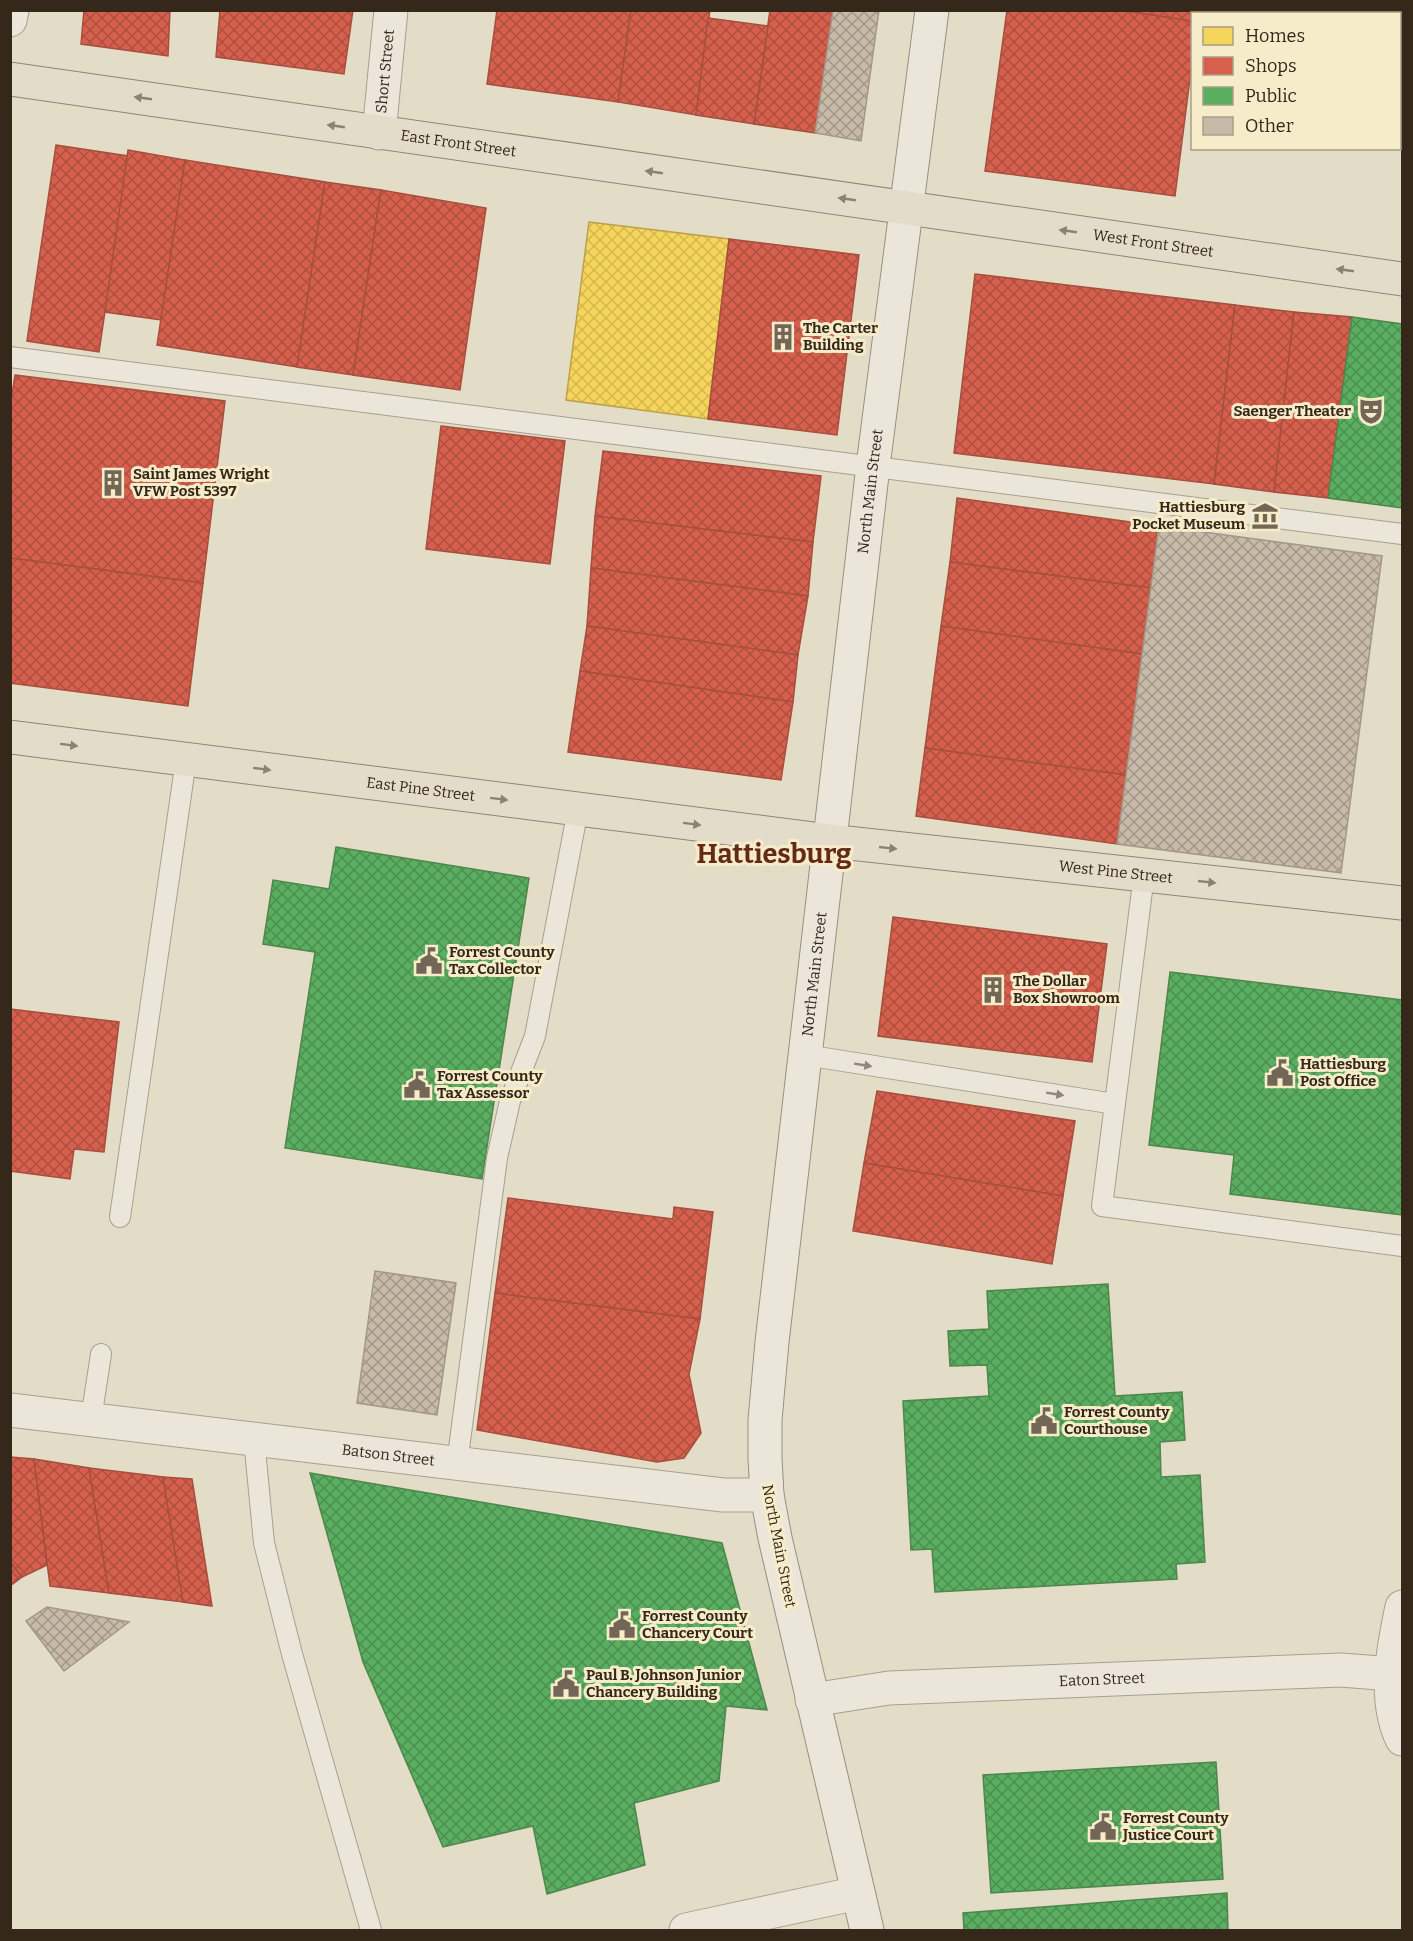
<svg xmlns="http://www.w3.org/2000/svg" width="1413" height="1941" font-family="Bitter,serif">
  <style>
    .homes { fill: url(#homes-cross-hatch); stroke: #bca148; stroke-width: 1.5 }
    .shops { fill: url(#shops-cross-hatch); stroke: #a64f3e; stroke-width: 1.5 }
    .public { fill: url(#public-cross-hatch); stroke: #4f864c; stroke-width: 1.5 }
    .building { fill: url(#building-cross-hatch); stroke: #a39787; stroke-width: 1.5 }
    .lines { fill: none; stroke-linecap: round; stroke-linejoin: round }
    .service-casing { stroke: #a7a091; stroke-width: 22 }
    .minor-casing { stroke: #a7a091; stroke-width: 35 }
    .tertiary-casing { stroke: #a7a091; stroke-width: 35 }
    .secondary-casing { stroke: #979081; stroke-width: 35 }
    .primary-casing { stroke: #8d8678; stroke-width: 35 }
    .service { stroke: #ebe6d9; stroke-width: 20 }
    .minor { stroke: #ebe6d9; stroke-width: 33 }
    .tertiary { stroke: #ebe6d9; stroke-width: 33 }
    .secondary { stroke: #ebe6d9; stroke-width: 33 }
    .primary { stroke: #e3dcca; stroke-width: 33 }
    .oneway { fill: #8c8272 }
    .oneway2 { fill: #90877a }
    .labels { text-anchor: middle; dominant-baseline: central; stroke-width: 6; stroke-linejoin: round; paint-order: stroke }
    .street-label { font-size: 15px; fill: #35281a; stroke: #f7ecca }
    .poi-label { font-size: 15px; font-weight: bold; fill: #35281a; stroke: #f7ecca; text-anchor: start }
    .town-label { font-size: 27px; font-weight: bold; fill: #642a17; stroke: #f7ecca }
  </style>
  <defs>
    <pattern id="homes-cross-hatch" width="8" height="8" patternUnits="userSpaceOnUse" patternTransform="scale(1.5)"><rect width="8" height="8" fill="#f6d55c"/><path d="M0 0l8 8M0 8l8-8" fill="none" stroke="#d4b74f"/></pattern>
    <pattern id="shops-cross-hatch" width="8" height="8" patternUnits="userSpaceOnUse" patternTransform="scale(1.5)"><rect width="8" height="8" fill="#d6604d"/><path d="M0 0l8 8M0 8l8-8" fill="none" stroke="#ae4f3f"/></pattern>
    <pattern id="public-cross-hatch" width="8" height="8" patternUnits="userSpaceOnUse" patternTransform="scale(1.5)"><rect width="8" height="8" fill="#5aae61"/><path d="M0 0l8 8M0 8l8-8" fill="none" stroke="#4b8e4f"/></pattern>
    <pattern id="building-cross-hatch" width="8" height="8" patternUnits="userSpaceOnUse" patternTransform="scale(1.5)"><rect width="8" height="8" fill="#c7baa8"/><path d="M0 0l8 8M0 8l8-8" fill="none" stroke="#a29788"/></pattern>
  </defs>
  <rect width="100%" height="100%" fill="#e3dcc7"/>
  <polygon class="homes" points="589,222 729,239 708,419 566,400"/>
  <g class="shops">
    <polygon points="84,10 170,10 168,56 81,44"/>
    <polygon points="220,10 353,10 344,74 216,57"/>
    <polygon points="497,10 631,10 618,102 487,84"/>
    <polygon points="631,10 710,10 696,115 618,102"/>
    <polygon points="770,10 833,10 815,133 754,124"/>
    <polygon points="1007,10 1120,10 1192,21 1192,63 1175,196 985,171"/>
    <polygon points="1120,10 1199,10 1199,14 1192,14 1192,21"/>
    <polygon points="708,18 768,26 754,124 696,115"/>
    <polygon points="56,145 128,156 99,352 27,341"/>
    <polygon points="128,150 185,160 161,320 105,312"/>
    <polygon points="185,160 325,182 297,367 157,345"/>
    <polygon points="325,182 381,190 353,375 297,367"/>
    <polygon points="381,190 486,208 460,390 353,375"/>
    <polygon points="729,239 859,255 837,435 708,419"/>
    <polygon points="975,274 1235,305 1214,484 954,453"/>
    <polygon points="1235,305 1294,312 1274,492 1214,484"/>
    <polygon points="1294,312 1352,317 1328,498 1274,492"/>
    <polygon points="15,375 225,401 203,583 10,558 10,407"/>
    <polygon points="441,426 565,441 550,564 426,549"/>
    <polygon points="603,451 821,476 813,542 595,516"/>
    <polygon points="957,498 1159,526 1151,588 950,562"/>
    <polygon points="595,516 813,542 808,596 591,568"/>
    <polygon points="10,558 203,583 188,706 10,683"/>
    <polygon points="950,562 1151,588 1142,654 941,626"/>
    <polygon points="591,568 808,596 798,655 587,626"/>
    <polygon points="587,626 798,655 793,702 580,671"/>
    <polygon points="941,626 1142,654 1126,775 925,748"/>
    <polygon points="580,671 793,702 781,780 568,752"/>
    <polygon points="925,748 1126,775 1117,844 916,816"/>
    <polygon points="893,917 1107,944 1092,1062 878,1036"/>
    <polygon points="10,1009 119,1022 104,1152 74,1149 70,1179 10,1171"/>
    <polygon points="877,1091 1075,1121 1063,1196 864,1163"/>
    <polygon points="864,1163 1063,1196 1052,1264 853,1231"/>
    <polygon points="508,1198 673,1219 674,1207 713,1212 700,1319 495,1293"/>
    <polygon points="495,1293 700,1319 689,1374 701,1433 684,1458 657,1462 477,1430"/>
    <polygon points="10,1457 34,1459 47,1565 22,1577 10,1562"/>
    <polygon points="34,1459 89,1468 109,1593 50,1586"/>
    <polygon points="89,1468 163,1477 183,1602 109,1593"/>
    <polygon points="163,1477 192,1479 212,1606 183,1602"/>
    <polygon points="10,1562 22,1577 10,1586"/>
  </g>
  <g class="public">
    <polygon points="1352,317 1402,324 1402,508 1328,498"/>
    <polygon points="336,847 529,878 482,1179 285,1148 315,952 263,944 273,880 329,889"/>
    <polygon points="1170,972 1402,1000 1402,1215 1230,1194 1234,1155 1149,1145"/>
    <polygon points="1108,1284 1115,1396 1182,1392 1185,1440 1160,1442 1161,1477 1200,1475 1205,1562 1176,1564 1177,1579 935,1592 932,1549 911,1550 903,1401 989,1396 987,1365 950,1366 948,1331 989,1329 987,1291"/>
    <polygon points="310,1473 722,1543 767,1710 726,1706 719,1781 634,1803 645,1865 547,1894 533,1826 443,1847 363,1662"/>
    <polygon points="1216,1762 1223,1879 991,1893 983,1775"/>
    <polygon points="1227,1893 1228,1930 964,1930 963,1913"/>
  </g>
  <g class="building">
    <polygon points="833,10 879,10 861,141 815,133"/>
    <polygon points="1159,526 1382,556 1341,873 1117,844"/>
    <polygon points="375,1271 456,1283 437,1415 357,1403"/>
    <polygon points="47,1607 129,1622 64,1671 26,1621"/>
  </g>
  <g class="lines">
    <defs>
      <g id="service">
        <polyline points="10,357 1402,534"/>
        <polyline points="1144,875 1102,1206 1402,1246"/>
        <polyline points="805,1055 1115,1104"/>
        <polyline points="120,1217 186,760"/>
        <polyline points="91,1419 101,1354"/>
        <polyline points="254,1439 264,1543 292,1654 371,1930"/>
        <polyline points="457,1464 497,1158 510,1101 535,1036 578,809"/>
      </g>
      <g id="minor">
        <path id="s1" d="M379,133L391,10"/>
        <path id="s2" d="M10,1410L723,1495H767"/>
        <path id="s3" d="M812,1700L889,1688L1341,1670L1392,1674"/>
        <polyline points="686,1930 858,1893"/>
      </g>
      <g id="tertiary">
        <polyline points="10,20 12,10"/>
        <path d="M1402,1607C1393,1649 1383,1699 1402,1739"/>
      </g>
      <g id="secondary">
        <path id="s4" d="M867,1930L775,1538L767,1495L765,1458V1420L772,1342L873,466L932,10"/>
      </g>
      <g id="primary">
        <path id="s5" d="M10,79L1402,279"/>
        <path id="s6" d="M10,737L830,841L1402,903"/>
      </g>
    </defs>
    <use href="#service" class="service-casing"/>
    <use href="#minor" class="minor-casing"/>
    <use href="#tertiary" class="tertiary-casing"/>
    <use href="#secondary" class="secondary-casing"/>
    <use href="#primary" class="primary-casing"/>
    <use href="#service" class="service"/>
    <use href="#minor" class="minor"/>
    <use href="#tertiary" class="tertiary"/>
    <use href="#secondary" class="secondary"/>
    <use href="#primary" class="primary"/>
  </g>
  <defs><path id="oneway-solid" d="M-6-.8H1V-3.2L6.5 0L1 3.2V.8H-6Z" transform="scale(1.5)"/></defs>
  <g class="oneway">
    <use href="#oneway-solid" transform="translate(143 98) rotate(-172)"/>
    <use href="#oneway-solid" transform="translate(336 126) rotate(-172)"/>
    <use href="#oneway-solid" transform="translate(654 172) rotate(-172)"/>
    <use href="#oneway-solid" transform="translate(847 199) rotate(-172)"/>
    <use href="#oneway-solid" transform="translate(1068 231) rotate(-172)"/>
    <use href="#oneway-solid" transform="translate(1345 270) rotate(-172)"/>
    <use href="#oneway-solid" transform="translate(69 745) rotate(7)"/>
    <use href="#oneway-solid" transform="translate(262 769) rotate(7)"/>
    <use href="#oneway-solid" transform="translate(499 799) rotate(7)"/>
    <use href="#oneway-solid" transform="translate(692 824) rotate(7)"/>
    <use href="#oneway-solid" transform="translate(888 848) rotate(6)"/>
    <use href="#oneway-solid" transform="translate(1207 882) rotate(6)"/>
  </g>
  <g class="oneway2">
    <use href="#oneway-solid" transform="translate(863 1065) rotate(9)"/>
    <use href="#oneway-solid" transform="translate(1055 1094) rotate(9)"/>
  </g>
  <defs>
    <symbol id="building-bare" viewBox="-9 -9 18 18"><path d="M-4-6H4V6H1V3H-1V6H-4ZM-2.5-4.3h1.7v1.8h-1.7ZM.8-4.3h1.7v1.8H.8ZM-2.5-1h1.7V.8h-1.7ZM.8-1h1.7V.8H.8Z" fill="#726757" stroke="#f7ecca" stroke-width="2.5" paint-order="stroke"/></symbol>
    <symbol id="theatre-bare" viewBox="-9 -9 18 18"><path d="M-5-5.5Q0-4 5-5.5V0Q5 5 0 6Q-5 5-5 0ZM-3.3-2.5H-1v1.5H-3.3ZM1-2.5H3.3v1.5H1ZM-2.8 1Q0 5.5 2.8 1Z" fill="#726757" stroke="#f7ecca" stroke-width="2.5" paint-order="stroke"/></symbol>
    <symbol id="museum-bare" viewBox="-9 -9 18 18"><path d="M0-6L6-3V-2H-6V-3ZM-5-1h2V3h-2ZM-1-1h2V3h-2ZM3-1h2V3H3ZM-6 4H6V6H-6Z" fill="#726757" stroke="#f7ecca" stroke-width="2.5" paint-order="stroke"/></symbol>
    <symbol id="civic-bare" viewBox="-9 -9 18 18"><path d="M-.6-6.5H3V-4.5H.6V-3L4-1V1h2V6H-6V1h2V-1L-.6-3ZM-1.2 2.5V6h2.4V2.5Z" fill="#726757" stroke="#f7ecca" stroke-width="2.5" paint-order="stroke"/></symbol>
  </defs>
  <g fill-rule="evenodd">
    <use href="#building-bare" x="764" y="318" width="38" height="38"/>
    <use href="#theatre-bare" x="1352" y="392" width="38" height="38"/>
    <use href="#building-bare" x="94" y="464" width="38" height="38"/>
    <use href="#museum-bare" x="1246" y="497" width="38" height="38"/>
    <use href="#civic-bare" x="410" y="942" width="38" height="38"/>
    <use href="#building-bare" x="974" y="971" width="38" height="38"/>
    <use href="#civic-bare" x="1261" y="1054" width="38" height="38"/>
    <use href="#civic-bare" x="398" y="1066" width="38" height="38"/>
    <use href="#civic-bare" x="1025" y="1402" width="38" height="38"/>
    <use href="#civic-bare" x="603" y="1606" width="38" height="38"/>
    <use href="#civic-bare" x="547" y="1665" width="38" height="38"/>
    <use href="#civic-bare" x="1084" y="1808" width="38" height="38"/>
  </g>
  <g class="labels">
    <g class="street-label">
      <text stroke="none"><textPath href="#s1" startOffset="62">Short Street</textPath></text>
      <text stroke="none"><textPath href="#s5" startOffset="453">East Front Street</textPath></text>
      <text stroke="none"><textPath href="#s5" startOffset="1155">West Front Street</textPath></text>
      <text stroke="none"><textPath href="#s4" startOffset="1456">North Main Street</textPath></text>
      <text stroke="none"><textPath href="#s6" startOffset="414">East Pine Street</textPath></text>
      <text stroke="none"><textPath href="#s6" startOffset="1114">West Pine Street</textPath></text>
      <text stroke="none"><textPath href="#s4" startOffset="970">North Main Street</textPath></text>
      <text stroke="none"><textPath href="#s2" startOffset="381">Batson Street</textPath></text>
      <text transform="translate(779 1546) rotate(79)">North Main Street</text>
      <text stroke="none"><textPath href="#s3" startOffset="291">Eaton Street</textPath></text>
    </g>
    <g class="poi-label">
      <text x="803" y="328">The Carter<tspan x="803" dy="17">Building</tspan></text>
      <text x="1351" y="411" text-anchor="end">Saenger Theater</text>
      <text x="133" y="474">Saint James Wright<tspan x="133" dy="17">VFW Post 5397</tspan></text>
      <text x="1245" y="507" text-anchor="end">Hattiesburg<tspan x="1245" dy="17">Pocket Museum</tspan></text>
      <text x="449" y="952">Forrest County<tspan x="449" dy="17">Tax Collector</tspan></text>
      <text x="1013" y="981">The Dollar<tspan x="1013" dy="17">Box Showroom</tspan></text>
      <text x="1300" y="1064">Hattiesburg<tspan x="1300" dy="17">Post Office</tspan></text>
      <text x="437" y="1076">Forrest County<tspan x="437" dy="17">Tax Assessor</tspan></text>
      <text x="1064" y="1412">Forrest County<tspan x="1064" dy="17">Courthouse</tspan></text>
      <text x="642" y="1616">Forrest County<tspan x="642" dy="17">Chancery Court</tspan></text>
      <text x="586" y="1675">Paul B. Johnson Junior<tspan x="586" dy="17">Chancery Building</tspan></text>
      <text x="1123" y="1818">Forrest County<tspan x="1123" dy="17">Justice Court</tspan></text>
    </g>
    <g class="town-label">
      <text x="774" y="854">Hattiesburg</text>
    </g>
  </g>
  <rect width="1413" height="1941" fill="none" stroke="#35281a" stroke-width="24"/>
  <rect x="1191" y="12" width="210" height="138" fill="#f7ecca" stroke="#a99e84" stroke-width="1.5"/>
  <rect x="1203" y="27" width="30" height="18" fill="#f6d55c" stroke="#a99e84" stroke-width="1.5"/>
  <text x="1245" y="42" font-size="18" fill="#35281a">Homes</text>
  <rect x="1203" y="57" width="30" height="18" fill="#d6604d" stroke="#a99e84" stroke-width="1.5"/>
  <text x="1245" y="72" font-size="18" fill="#35281a">Shops</text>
  <rect x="1203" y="87" width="30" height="18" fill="#5aae61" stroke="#a99e84" stroke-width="1.5"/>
  <text x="1245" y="102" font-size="18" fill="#35281a">Public</text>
  <rect x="1203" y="117" width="30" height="18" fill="#c7baa8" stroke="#a99e84" stroke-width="1.5"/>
  <text x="1245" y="132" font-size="18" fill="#35281a">Other</text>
</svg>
